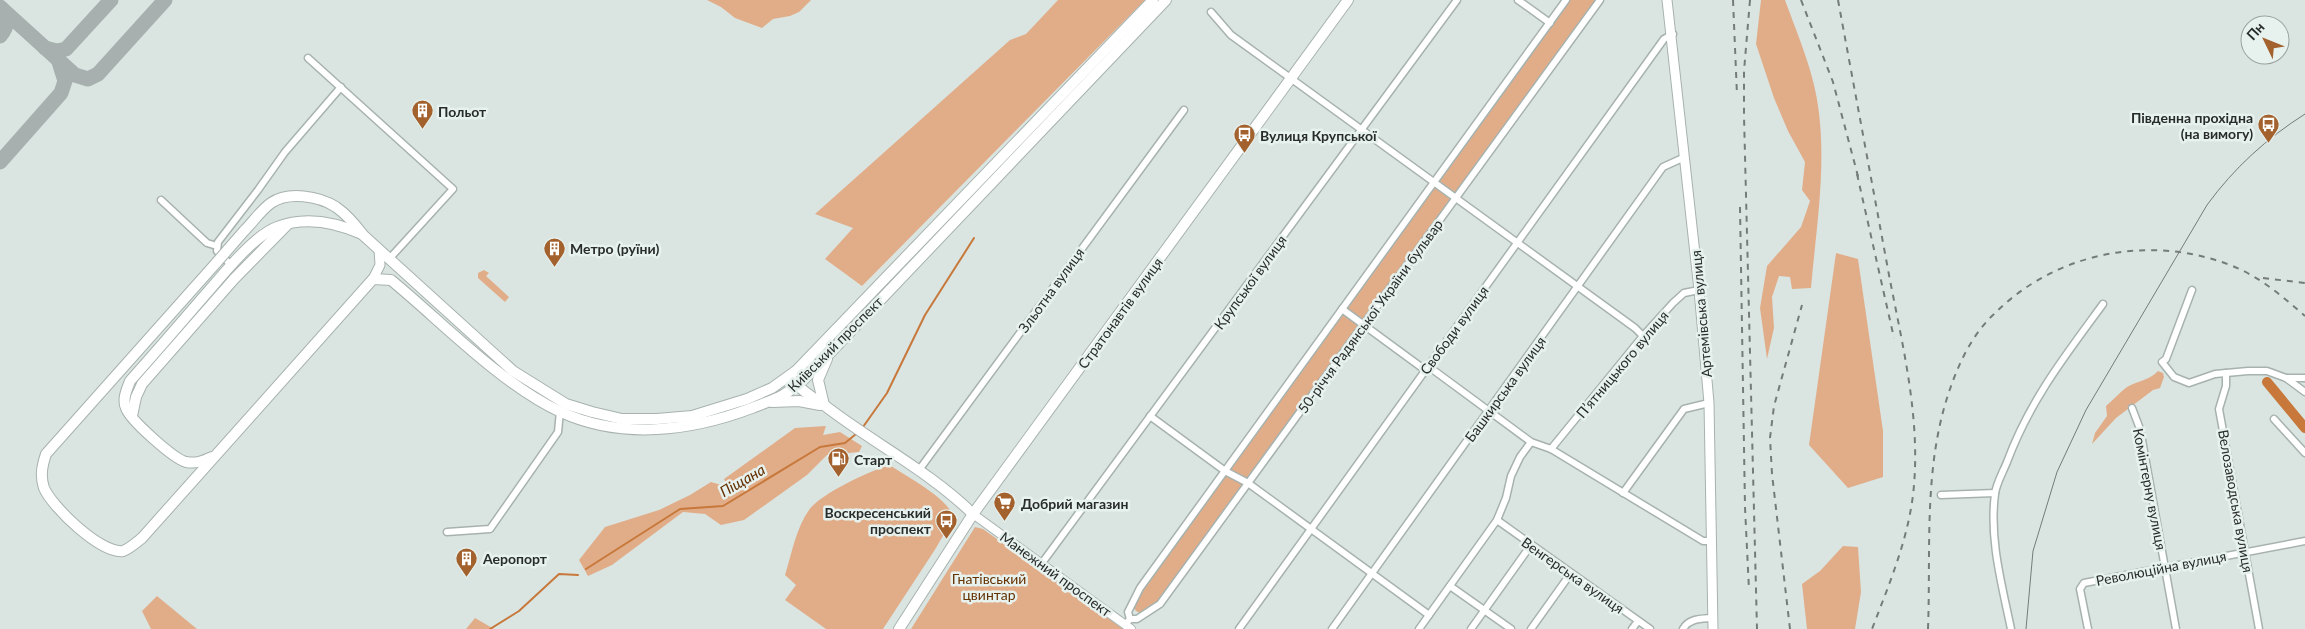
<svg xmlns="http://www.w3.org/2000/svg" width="2305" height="629" font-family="Lato,sans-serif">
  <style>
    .green { fill: #e1ad89 }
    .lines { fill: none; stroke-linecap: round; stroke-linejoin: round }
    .stream { stroke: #c7783a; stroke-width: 2 }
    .river { stroke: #c7783a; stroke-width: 10 }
    .taxiway { stroke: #a7b0ae; stroke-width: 15 }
    .minor-casing { stroke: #a7b2af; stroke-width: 9 }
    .tertiary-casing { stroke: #a7b2af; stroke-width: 10 }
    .secondary-casing { stroke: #a7b2af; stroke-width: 11 }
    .primary-casing { stroke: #a7b2af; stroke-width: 12 }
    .minor { stroke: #fff; stroke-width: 6 }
    .tertiary { stroke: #fff; stroke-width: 8 }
    .secondary { stroke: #fff; stroke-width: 9 }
    .primary { stroke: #fff; stroke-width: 10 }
    .tram { stroke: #747b79; stroke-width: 1 }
    .rail { stroke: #747b79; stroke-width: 2; stroke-dasharray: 6 6; stroke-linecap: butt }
    .primary-bridge-casing { stroke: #a7b2af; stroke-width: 12; stroke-linecap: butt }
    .primary-bridge { stroke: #fff; stroke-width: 10 }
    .labels { text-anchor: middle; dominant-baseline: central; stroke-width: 5; stroke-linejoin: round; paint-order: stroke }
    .poi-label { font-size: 14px; font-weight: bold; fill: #282c2b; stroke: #e7f2ef; text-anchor: start }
    .street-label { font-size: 14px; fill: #282c2b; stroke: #e7f2ef }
    .park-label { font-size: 14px; fill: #643100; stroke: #e7f2ef }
    .water-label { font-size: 15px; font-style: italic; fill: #643000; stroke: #e7f2ef }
  </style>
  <rect width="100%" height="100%" fill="#dae5e2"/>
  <g class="green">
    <polygon points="707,0 811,0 799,12 790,16 773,19 762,28 735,18 721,7"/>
    <polygon points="1058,0 1145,0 862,286 825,259 853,228 815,214 1010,40 1026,34"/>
    <polygon points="1570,0 1597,0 1158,601 1140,613 1136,611 1134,608 1141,589"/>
    <path d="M1761,0H1785C1798,36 1815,74 1819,113C1826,171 1816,230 1811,288L1792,289L1790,277L1779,276L1772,297L1774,328L1767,359L1760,308L1767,266L1801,227L1810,201L1802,190L1805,162L1788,131L1774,98L1756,44Z"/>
    <polygon points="1836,253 1858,259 1883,431 1883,477 1848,488 1809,445"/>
    <polygon points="484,270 489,273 486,276 509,297 505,302 478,278 478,273"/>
    <path d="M2158,371L2163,373L2164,377L2160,388L2153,390L2116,418L2092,444L2095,433L2107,416L2106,406C2113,400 2120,392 2127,387C2137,381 2150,380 2158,371Z"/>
    <polygon points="826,426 823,435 840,432 862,446 859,452 827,455 807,475 744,520 721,525 705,514 683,512 612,565 588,576 579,560 605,527 659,510 690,495 711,482 728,487 724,479 795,428"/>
    <path d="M890,465C905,476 952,500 953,518L936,548L883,629H826L785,600L796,585L785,575C792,553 796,528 809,510C820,494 871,470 890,465Z"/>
    <polygon points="975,527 983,529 1123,629 911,629"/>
    <polygon points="1843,546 1858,547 1861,592 1855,629 1807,629 1802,584 1820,571"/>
    <polygon points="157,596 197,629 151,629 142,611"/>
    <polygon points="475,618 494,629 466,629"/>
  </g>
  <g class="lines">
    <g class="stream">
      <polyline points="863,427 887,393 925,315 974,238"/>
      <polyline points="586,569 680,509 723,506 820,447 845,443 856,434"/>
      <polyline points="490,629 519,611 559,574 578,575"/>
    </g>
    <polyline class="river" points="2267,382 2305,428"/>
    <g class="taxiway">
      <polyline points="0,7 75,75 88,79 98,74 165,0"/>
      <path d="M0,36C7,28 9,19 2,9"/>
      <polyline points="45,48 57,51 66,49 111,0"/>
      <polyline points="0,162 61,93 65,81 59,62"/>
    </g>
    <defs>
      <g id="minor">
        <polyline points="1518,0 1550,23"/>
        <polyline points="1211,12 1231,35 1635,328 1643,336"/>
        <polyline points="308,58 453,189 390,258"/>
        <polyline points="161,200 207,243 217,246"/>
        <polyline points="231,265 217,251 218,242 258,190 285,152 341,87"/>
        <polyline points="2192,290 2166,359 2162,362 2174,377 2189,383 2215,374 2248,371 2267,371 2286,378 2305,378"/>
        <polyline points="1342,309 1421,367 1432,369 1531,442 1551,449 1703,541 1711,541"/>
        <polyline points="2226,373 2226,386 2219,409 2259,629"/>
        <polyline points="2286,378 2305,392"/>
        <polyline points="2132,408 2140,429 2176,629"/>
        <polyline points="1150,416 1225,471 1248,483 1429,615"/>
        <polyline points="2274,419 2305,453"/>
        <polyline points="1551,449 1643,336 1673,303 1684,293 1699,290"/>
        <polyline points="919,470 1184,110"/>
        <polyline points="1623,493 1684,409 1709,403"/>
        <polyline points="1941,495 1995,493"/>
        <polyline points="1497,520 1650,629"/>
        <polyline points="447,532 490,529 558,432 560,411"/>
        <polyline points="1042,563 1457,0"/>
        <polyline points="1450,586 1511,629"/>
        <polyline points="1130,619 1128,612 1140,588 1566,0"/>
        <polyline points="1125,625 1130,619 1137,619 1160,604 1600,0"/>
        <polyline points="1239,629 1664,39 1673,34"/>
        <polyline points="1332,629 1663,167 1685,157"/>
        <polyline points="1419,629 1497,520 1506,498 1511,476 1520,457 1531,442"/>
        <polyline points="1471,629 1531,545"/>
        <polyline points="1531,629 1571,573"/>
        <polyline points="1632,629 1638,621"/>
        <path d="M1683,629C1689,618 1701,619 1713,618"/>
        <path d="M2011,629C2002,585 1989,539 1995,494C1996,484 2003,472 2007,462C2030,400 2065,356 2103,304"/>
        <polyline points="2088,629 2080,589 2084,583 2305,541"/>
      </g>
      <polyline id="tertiary" points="973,514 1131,629"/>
      <g id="secondary">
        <polyline points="1667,0 1699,290 1709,403 1713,629"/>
        <polyline points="373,279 380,265 379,249"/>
      </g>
      <g id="primary">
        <path d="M244,231C253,222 261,210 271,203C288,191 319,196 336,207C346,214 355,224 363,235L513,371L566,404L592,412L622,419H657L692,416L747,399L772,388L797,370L1153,0"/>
        <path d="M217,262L46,454C42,466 40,476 44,488C52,507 101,554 123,551C129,549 137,542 142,538L373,279L391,280C441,321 502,385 561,412C622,440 691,431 752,408C762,404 774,400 783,395C800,385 814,369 828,355L1166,0"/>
        <path d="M793,381C802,391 813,398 824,405C873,443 929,471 973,514"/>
        <polyline points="772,402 799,401 820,405"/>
        <polyline points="824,405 818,380 827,359"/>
        <polyline points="132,416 136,397 142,384 234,279 287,225"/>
        <path d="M212,457C203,461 196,464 186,462C174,459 130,420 126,408C122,399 127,389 130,381C155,353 180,324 205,295C222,276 253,236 277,227C305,216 335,222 362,234"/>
        <polyline points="899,629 973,514 1348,0"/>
      </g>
    </defs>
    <use href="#minor" class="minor-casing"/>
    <use href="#tertiary" class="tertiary-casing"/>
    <use href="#secondary" class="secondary-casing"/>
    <use href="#primary" class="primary-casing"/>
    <use href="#minor" class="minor"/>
    <use href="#tertiary" class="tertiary"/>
    <use href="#secondary" class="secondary"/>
    <use href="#primary" class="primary"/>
    <path class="tram" d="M2026,629L2033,551L2057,472L2086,410L2207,205C2234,168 2267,138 2305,114"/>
    <g class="rail">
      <polyline points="1733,0 1737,95"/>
      <polyline points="1750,0 1744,71 1744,116 1757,629"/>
      <polyline points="1801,0 1833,82 1859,180"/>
      <path d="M1838,0C1855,92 1872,183 1889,275C1902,343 1920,415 1914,485C1910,535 1890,582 1872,629"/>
      <polyline points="1857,174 1894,338"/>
      <polyline points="1740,207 1745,507 1749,590"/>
      <polyline points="2263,278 2305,283"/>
      <polyline points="1790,629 1772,474 1770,438 1774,406 1802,305"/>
      <path d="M1928,629C1931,549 1923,466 1950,389C1959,363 1972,335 1993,315C2055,252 2149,234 2230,265C2259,276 2282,296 2305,316"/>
    </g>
    <defs>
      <polyline id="primary-bridge" points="217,262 244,231"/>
    </defs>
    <use href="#primary-bridge" class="primary-bridge-casing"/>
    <use href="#primary-bridge" class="primary-bridge"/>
  </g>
  <defs>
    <symbol id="building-pin" viewBox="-11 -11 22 30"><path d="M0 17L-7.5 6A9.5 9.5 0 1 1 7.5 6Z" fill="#a3612d" stroke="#e7f2ef"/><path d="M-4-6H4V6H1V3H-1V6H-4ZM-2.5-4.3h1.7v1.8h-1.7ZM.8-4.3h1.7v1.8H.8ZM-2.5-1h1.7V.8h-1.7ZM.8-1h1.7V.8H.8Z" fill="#fff"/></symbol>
    <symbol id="bus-pin" viewBox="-11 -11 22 30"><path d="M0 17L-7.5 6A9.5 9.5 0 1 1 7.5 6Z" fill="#a3612d" stroke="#e7f2ef"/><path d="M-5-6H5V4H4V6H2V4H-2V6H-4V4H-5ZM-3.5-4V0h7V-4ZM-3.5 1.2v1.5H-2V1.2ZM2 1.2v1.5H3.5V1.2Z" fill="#fff"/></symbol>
    <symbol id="fuel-pin" viewBox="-11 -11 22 30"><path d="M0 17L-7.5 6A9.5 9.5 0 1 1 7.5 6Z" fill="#a3612d" stroke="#e7f2ef"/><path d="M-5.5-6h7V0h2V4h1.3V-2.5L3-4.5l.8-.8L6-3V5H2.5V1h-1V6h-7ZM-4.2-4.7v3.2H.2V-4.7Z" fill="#fff"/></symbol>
    <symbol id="supermarket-pin" viewBox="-11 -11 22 30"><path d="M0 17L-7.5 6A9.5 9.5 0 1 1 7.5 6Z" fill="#a3612d" stroke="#e7f2ef"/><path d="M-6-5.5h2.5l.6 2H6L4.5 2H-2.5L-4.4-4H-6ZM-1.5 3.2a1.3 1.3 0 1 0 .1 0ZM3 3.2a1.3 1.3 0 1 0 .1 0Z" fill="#fff"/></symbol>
  </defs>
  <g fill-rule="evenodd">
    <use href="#building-pin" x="410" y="98" width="25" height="34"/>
    <use href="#bus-pin" x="2256" y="112" width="25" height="34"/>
    <use href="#bus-pin" x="1232" y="122" width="25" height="34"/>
    <use href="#building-pin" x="542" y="236" width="25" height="34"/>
    <use href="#fuel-pin" x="826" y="446" width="25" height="34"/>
    <use href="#supermarket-pin" x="992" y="490" width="25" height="34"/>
    <use href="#bus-pin" x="934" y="508" width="25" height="34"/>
    <use href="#building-pin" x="454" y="546" width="25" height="34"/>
  </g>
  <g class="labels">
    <g class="poi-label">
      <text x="438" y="111">Польот</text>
      <text x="2253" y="117" text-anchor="end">Південна прохідна<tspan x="2253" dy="16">(на вимогу)</tspan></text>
      <text x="1260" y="135">Вулиця Крупської</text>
      <text x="570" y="248">Метро (руїни)</text>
      <text x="854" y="459">Старт</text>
      <text x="1021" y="503">Добрий магазин</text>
      <text x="931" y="512" text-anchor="end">Воскресенський<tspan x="931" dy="16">проспект</tspan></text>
      <text x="483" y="558">Аеропорт</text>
    </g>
    <g class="street-label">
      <text transform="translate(1250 282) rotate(-54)">Крупської вулиця</text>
      <text transform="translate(1051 290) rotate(-54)">Зльотна вулиця</text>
      <text transform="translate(1120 313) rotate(-54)">Стратонавтів вулиця</text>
      <text transform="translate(1701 314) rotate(-95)">Артемівська вулиця</text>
      <text transform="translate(1370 316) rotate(-54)">50-річчя Радянської України бульвар</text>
      <text transform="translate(1454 330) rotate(-54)">Свободи вулиця</text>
      <text transform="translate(835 344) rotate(-45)">Київський проспект</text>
      <text transform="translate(1622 364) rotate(-50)">П’ятницького вулиця</text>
      <text transform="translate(1505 389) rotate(-54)">Башкирська вулиця</text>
      <text transform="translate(2150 489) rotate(79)">Комінтерну вулиця</text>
      <text transform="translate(2236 501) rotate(80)">Велозаводська вулиця</text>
      <text transform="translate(2161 568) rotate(-11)">Революційна вулиця</text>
      <text transform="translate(1056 574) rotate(36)">Манежний проспект</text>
      <text transform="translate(1573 575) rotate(35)">Венгерська вулиця</text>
    </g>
    <g class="park-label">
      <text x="989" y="578">Гнатівський<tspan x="989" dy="16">цвинтар</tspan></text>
    </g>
    <g class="water-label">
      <text transform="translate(742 480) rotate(-30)">Піщана</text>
    </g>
  </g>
  <g transform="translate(2265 40) rotate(313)"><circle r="24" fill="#e7f2ef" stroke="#9ba3a1"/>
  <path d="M0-4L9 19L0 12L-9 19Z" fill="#a3612d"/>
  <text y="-8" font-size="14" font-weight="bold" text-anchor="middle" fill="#282c2b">Пн</text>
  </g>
</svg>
